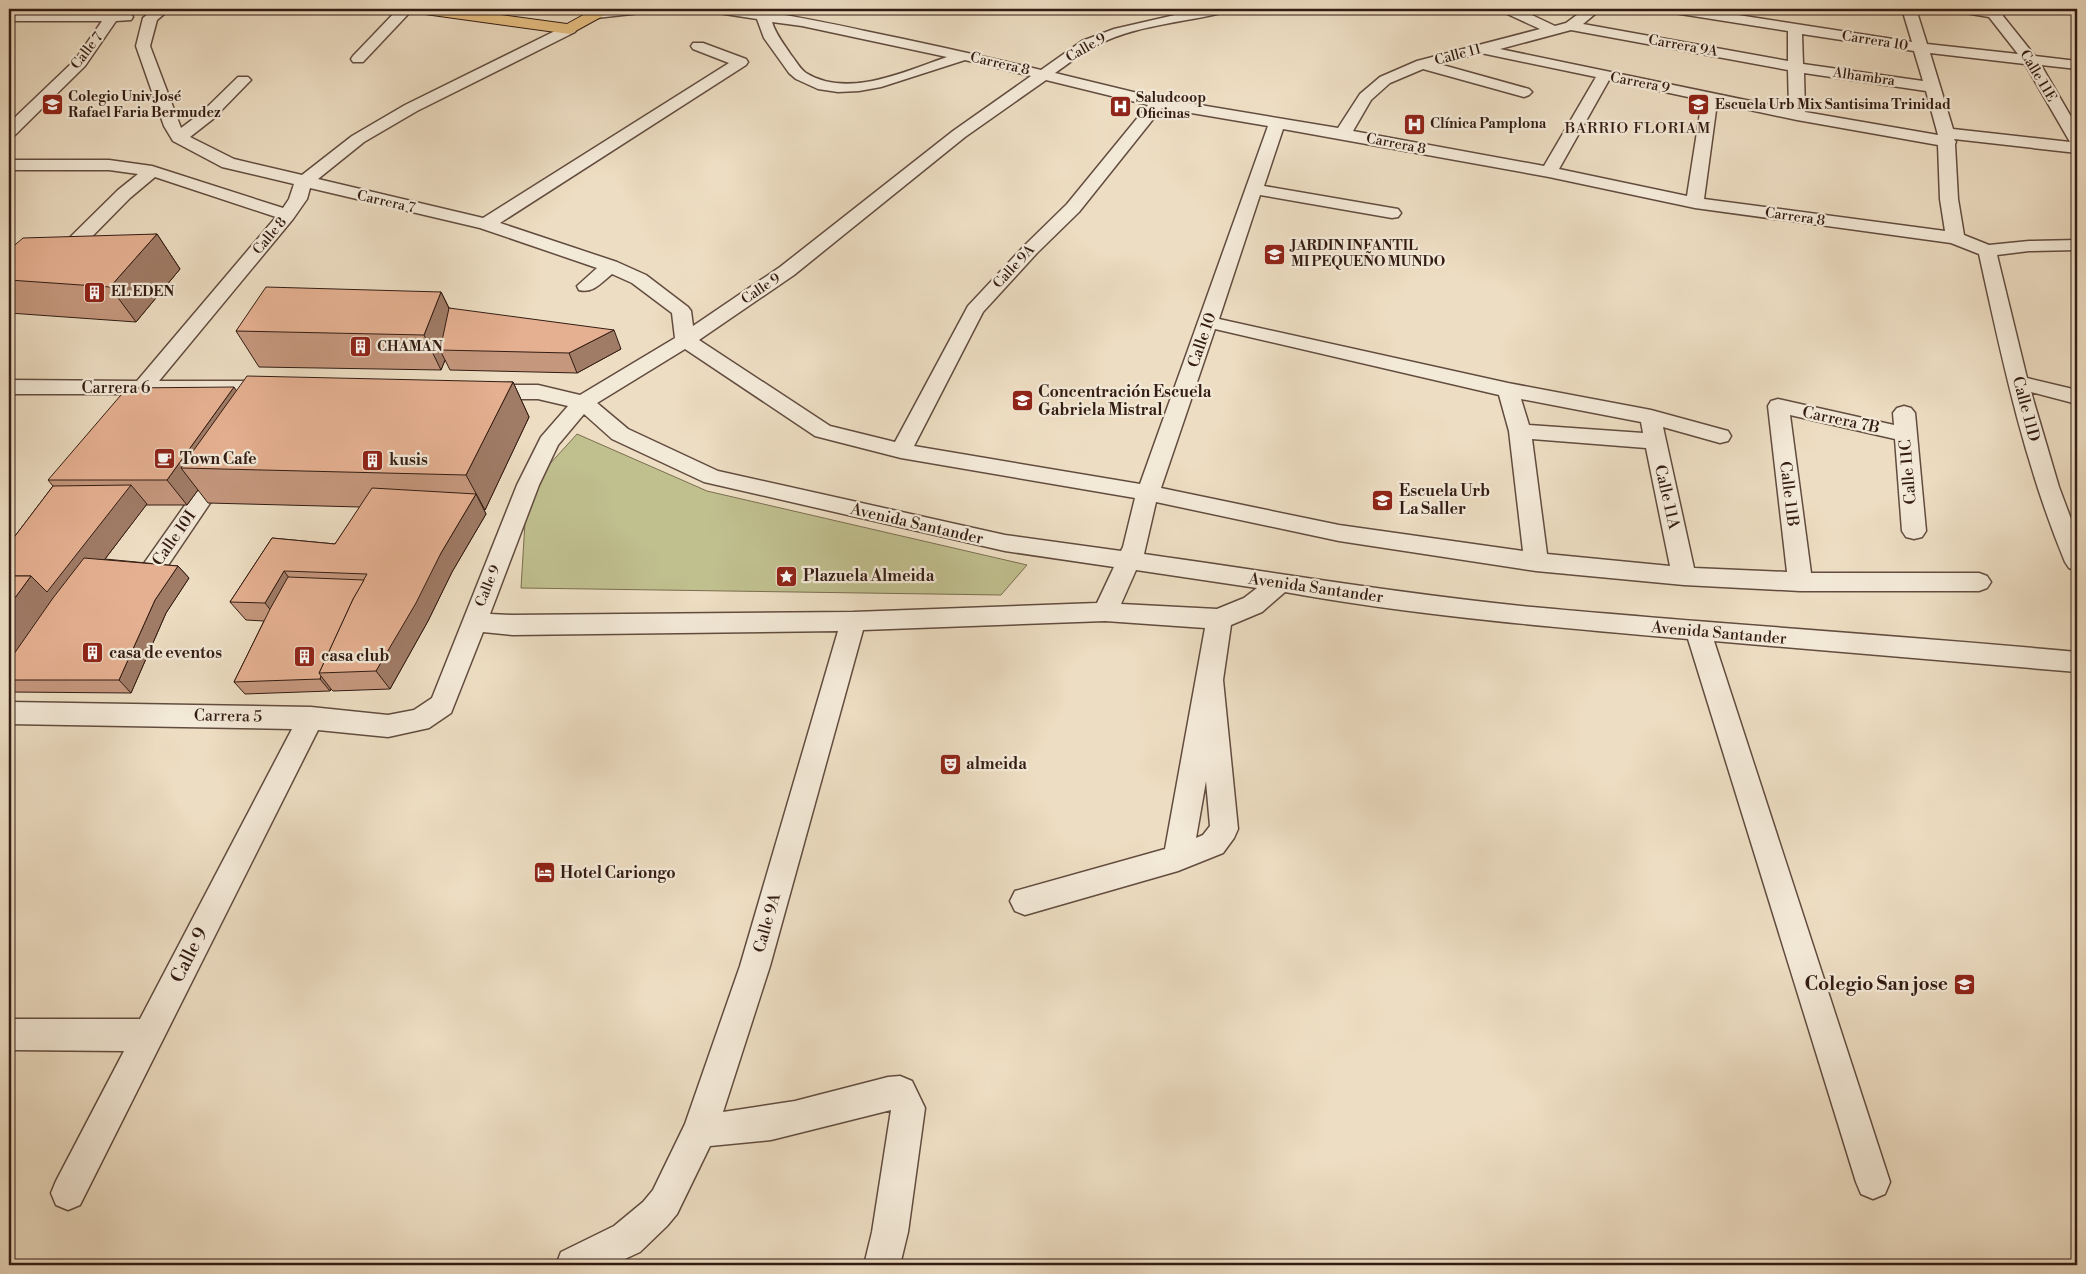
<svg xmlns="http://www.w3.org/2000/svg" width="2086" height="1274" font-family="'Libre Bodoni',serif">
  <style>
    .green { fill: #c0bf8e; stroke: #7a6e50 }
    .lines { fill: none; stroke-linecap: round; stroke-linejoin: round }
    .street-casing { stroke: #624c3f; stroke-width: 3 }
    .highway-casing { stroke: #331c13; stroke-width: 2 }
    .street { fill: #f3e9d7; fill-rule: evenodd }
    .highway { fill: #e6be81; fill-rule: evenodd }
    .wall { fill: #c5977d; stroke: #331c13 }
    .shaded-wall { fill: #a07b66; stroke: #331c13 }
    .building { fill: #e5b091; stroke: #331c13 }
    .labels { text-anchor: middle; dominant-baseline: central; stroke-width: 4.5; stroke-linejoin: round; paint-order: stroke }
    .far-street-label { font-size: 14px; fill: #331c13; stroke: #f3e9d7 }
    .far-poi-label { font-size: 14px; font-weight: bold; fill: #331c13; stroke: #f3e9d7; text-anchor: start }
    .far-neighbourhood-label { font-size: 15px; letter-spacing: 1px; fill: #331c13; stroke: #f3e9d7 }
    .street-label { font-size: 16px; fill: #331c13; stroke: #f3e9d7 }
    .poi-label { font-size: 16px; font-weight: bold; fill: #331c13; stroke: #f3e9d7; text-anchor: start }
    .near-street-label { font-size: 19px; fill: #331c13; stroke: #f3e9d7 }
    .near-poi-label { font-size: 19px; font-weight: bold; fill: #331c13; stroke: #f3e9d7; text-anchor: end }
  </style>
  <rect width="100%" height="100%" fill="#edddc2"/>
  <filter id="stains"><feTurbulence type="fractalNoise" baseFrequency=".004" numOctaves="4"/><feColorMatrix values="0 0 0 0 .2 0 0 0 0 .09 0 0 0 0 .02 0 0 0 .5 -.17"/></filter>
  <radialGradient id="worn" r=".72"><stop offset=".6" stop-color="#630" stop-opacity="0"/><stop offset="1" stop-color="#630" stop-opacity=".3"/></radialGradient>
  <polygon class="green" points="577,434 707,491 1027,565 1001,595 521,588 527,489"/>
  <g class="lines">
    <defs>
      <g id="street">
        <polygon points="111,9 125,9 122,13 131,14 133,17 131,20 116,21 85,66 15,135 9,137 9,123 75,60 102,21 9,21 9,13 108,13"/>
        <path d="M154,9H170L157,20L150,46L181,128L201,113L238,77H248L251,80L248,83L213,119L190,137L234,159L302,175L352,136L405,105L565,26H575L577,29L575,32L417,111L364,142L318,179L483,218L729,63L693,49L691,46L693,43H703L746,59L748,62L746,65L500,223L617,262L646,275L688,307L691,311L693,326L780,267L953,131L1031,76L965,60L881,87L859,91L838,92L818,89L796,79L789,73L764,38L757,19L718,13L713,12L711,9C764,9 814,20 865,31C924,43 982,56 1041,70L1082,41L1114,29L1201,9H1228L1226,12C1182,23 1133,25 1093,47C1080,54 1067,65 1055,73L1158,98L1338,128L1360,94L1380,77L1417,61L1540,29L1503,12L1501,9H1519L1555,26L1566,23L1585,9H1601L1583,24L1788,61V31L1674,13L1667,9H1699L1912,42L1902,9H1916L1927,44L2018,54L1989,17L1959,12L1957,9H2001L2004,14L2003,16L2035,56L2077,61V69L2041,65L2077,127V153L1954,139L1956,142L1955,144L1958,199L1964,235L1989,245L2029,241L2077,240V250L2029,251L1997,255L2027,378L2077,390V404L2031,392L2059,487L2077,535V571L2069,568L2065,562C2024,463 2002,359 1979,254L1951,243L1695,208L1549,177L1283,129L1264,186L1392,208L1398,209L1401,213L1398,217L1392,218L1260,195L1219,319L1508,383L1651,410L1728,431L1731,436L1728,441L1720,443L1663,427L1694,568L1787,572L1768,406L1771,401L1778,399L1894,425L1893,413L1897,408L1904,406L1911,408L1915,413L1926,531L1922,537L1914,539L1906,537L1902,531L1895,439L1790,415L1811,573H1979L1987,576L1991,582L1987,588L1979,591H1800L1684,585L1536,571L1339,541L1156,502L1144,554C1273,572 1402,594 1532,607C1713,624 1896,635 2077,652V672L1714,641L1890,1182L1885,1194L1873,1199L1861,1194L1856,1182L1688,639C1553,627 1418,616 1285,592L1262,612L1231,625L1223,680L1238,829L1234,838L1223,853L1178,871L1025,915L1015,911L1010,901L1015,891L1165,849L1205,628L1105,621L863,630L770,966L723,1112L795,1101L888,1077L900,1076L912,1081L925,1108L908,1232L900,1265H864L872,1232L891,1110L771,1140L710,1146L677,1214L667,1226L640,1252L612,1265H556L561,1252L614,1226L643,1202L653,1190L685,1124L740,966L838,631L512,635L483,632L451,713L429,728L388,737L318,730L80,1205L68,1210L56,1205L51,1193L56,1181L124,1051L12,1050L9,1049V1019H140L292,729L9,724V702L311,707L388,715L414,710L432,698L517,485L541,437L568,406L538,399H484L477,397L474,392L477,387L484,385H538L580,395L675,338L672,313L632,283L612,274C602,282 593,294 579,290L577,286L597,268L480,228L310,188L307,199L293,219L159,381H271L278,383L281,388L278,393L271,395L149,394C142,402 138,405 128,402L125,397L126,394H9V380L137,381L276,217L155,177L130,198L64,265L57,267L50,265L48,261L50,257L118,190L138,174L109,170H9V160H109L152,166L283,208L289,199L294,184L222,167L173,141L164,126L136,46L143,18ZM772,22L802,26L947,57C906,71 848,99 806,73C800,69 796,61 791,55C784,44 776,35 772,22ZM1571,30L1788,70L1789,109L1500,49ZM1802,34L1914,51L1923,81L1803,64ZM1481,53L1596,77L1544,166L1353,131L1371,100L1390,83L1423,69L1524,97L1529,95L1532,92L1529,89L1439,64ZM1930,53L2025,64L2070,142L1953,129ZM1804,73L1926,91L1938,135L1805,112ZM1046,80L1148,105L1067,204L1025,245L968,306L895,442L830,426L699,340L794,275L965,137ZM1609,80L1702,100L1687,196L1559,169ZM1717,103L1797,120L1938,145L1940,199L1945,231L1704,199ZM1162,108L1268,126L1140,484L914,446L983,312L1037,253L1079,212ZM1215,329L1499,395L1509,431L1523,551L1339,525L1161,488ZM685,349L815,436L901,458L1135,498L1123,547L1121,551L1005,535L718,471L628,429L597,403ZM1521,399L1641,422L1643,433L1529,425ZM584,414L612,439L704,482L1005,551L1114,567L1097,603L853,612L512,615L490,614L539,485L558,445ZM1532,439L1646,448L1670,566L1547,554ZM1136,570L1257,588L1244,598L1217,609L1121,604ZM1206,781L1210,826L1203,835L1196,838Z"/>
        <polygon points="398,9 413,9 363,62 353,62 351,59 353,56"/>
        <polygon points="605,9 648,9 641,13 596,18 589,14 591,11"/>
        <polygon points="222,461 230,464 233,469 146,598 137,601 128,598 125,592 128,586 214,464"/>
      </g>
      <polygon id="highway" points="417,9 457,9 567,24 594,9 613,9 610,12 570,34 425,14 420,12"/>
    </defs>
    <use href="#street" class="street-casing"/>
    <use href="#highway" class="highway-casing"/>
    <use href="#street" class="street"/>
    <use href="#highway" class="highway"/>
  </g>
  <g class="wall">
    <polygon points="157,234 180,269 136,322 9,313 9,250"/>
    <polygon points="441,292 449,308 621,349 577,373 450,370 445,360 441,370 259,367 236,331"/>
    <polygon points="513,382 529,417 485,510 484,510 486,514 452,572 428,621 390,689 333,691 331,689 330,691 245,694 234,682 264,621 246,620 230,602 272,538 335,544 360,507 208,503 198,490 187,505 146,505 105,559 178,566 189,578 166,613 131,693 9,692 9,544 53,486 48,480 236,391"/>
  </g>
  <g class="shaded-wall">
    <polygon points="157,234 180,269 136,322 110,287"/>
    <polygon points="441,292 458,327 440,350 445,360 441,370 424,335"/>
    <polygon points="614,330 621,349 577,373 569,353"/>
    <polygon points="513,382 529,417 485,510 466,475"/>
    <polygon points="234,387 251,412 181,468 198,490 187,505 167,480"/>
    <polygon points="131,485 147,504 66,610 9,680 9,606 31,576"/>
    <polygon points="476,494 486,514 452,572 428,621 390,689 376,671 441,553"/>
    <polygon points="178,566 189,578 166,613 131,693 119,680 155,600"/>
    <polygon points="284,571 298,590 280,622 265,603"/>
    <polygon points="321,676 331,689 330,691 320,679"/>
  </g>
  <g class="building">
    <polygon points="157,234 110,287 9,280 9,250 23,238"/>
    <polygon points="266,287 441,292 424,335 236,331"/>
    <polygon points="449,308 614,330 569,353 440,350"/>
    <polygon points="247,376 513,382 466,475 181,468"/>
    <polygon points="234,387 167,480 48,480 127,388"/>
    <polygon points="131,485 47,592 31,576 9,576 9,544 53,486"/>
    <polygon points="372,488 476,494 441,553 416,603 376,671 319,673 353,599 367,574 284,571 265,603 230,602 272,538 335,544"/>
    <polygon points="84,558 178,566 155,600 119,680 9,680 9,661 53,598"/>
    <polygon points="9,576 31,576 9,606"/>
    <polygon points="288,577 364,580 353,599 319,673 321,676 320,679 234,682 270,609"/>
  </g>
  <defs>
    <symbol id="school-square" viewBox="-11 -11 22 22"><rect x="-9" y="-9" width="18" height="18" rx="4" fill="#8f2418" stroke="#f3e9d7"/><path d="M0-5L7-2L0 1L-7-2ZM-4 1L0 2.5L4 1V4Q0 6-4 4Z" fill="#fff"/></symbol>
    <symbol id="hospital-square" viewBox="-11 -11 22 22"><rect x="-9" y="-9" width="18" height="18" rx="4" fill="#8f2418" stroke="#f3e9d7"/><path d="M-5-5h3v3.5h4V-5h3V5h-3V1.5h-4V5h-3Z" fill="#fff"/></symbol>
    <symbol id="building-square" viewBox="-11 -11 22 22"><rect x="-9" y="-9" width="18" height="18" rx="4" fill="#8f2418" stroke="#f3e9d7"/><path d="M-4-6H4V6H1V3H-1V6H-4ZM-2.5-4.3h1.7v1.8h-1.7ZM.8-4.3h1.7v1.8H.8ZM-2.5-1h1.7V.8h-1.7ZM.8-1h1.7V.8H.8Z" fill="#fff"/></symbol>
    <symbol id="cafe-square" viewBox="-11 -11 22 22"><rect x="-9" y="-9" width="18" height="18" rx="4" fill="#8f2418" stroke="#f3e9d7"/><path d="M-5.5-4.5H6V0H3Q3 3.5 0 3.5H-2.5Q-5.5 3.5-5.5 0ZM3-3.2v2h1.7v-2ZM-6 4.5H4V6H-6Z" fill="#fff"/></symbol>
    <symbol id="sight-square" viewBox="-11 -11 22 22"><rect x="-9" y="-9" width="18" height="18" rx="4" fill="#8f2418" stroke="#f3e9d7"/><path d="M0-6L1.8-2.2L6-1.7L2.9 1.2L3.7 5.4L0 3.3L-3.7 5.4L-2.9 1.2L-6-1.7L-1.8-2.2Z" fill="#fff"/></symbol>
    <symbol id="theatre-square" viewBox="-11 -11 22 22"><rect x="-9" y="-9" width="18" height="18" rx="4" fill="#8f2418" stroke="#f3e9d7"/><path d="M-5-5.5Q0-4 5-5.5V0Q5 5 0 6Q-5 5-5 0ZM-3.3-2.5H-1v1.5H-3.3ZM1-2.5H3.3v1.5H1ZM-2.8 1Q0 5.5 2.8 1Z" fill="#fff"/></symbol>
    <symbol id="hotel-square" viewBox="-11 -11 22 22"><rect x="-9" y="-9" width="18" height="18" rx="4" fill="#8f2418" stroke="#f3e9d7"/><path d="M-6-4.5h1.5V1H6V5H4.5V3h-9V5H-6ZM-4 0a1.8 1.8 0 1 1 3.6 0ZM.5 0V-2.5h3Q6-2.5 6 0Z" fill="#fff"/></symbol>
    <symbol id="university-square" viewBox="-11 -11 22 22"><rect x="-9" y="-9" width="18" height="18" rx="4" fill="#8f2418" stroke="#f3e9d7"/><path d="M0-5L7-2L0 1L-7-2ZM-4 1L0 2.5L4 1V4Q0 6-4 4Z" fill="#fff"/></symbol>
  </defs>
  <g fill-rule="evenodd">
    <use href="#school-square" x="40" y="92" width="25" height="25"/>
    <use href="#school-square" x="1686" y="92" width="25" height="25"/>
    <use href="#hospital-square" x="1108" y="94" width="25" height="25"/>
    <use href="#hospital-square" x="1402" y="112" width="25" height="25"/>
    <use href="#school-square" x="1262" y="242" width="25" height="25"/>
    <use href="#building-square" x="82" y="280" width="25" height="25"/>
    <use href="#building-square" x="348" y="334" width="25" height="25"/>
    <use href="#school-square" x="1010" y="388" width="25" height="25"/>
    <use href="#cafe-square" x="152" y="446" width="25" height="25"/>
    <use href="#building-square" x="360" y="448" width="25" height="25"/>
    <use href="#school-square" x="1370" y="488" width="25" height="25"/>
    <use href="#sight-square" x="774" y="564" width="25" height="25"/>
    <use href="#building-square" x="80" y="640" width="25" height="25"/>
    <use href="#building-square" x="292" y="644" width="25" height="25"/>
    <use href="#theatre-square" x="938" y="752" width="25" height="25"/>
    <use href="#hotel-square" x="532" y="860" width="25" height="25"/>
    <use href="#university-square" x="1952" y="972" width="25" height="25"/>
  </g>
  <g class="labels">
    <g class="far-street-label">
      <text transform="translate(1875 41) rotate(9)">Carrera 10</text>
      <text transform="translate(1683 46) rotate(10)">Carrera 9A</text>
      <text transform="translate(1086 48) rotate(-30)">Calle 9</text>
      <text transform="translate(87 51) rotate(-52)">Calle 7</text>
      <text transform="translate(1458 55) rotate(-15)">Calle 11</text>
      <text transform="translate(1000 64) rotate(13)">Carrera 8</text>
      <text transform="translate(2038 76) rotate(59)">Calle 11E</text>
      <text transform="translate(1864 77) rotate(8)">Alhambra</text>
      <text transform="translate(1640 83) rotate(11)">Carrera 9</text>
      <text transform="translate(1396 144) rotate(11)">Carrera 8</text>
      <text transform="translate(386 202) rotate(13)">Carrera 7</text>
      <text transform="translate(1795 217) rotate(8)">Carrera 8</text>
      <text transform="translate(270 236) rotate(-50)">Calle 8</text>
      <text transform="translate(1014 267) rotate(-47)">Calle 9A</text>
      <text transform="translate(761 289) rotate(-34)">Calle 9</text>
      <text transform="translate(488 586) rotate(-68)">Calle 9</text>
    </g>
    <g class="far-poi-label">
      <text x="68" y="97">Colegio Univ José<tspan x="68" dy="16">Rafael Faria Bermudez</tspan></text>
      <text x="1136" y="98">Saludcoop<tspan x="1136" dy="16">Oficinas</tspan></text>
      <text x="1715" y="105">Escuela Urb Mix Santisima Trinidad</text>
      <text x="1430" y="124">Clínica Pamplona</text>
      <text x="1291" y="246">JARDIN INFANTIL<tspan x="1291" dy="16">MI PEQUEÑO MUNDO</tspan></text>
      <text x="111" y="292">EL EDEN</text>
      <text x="377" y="347">CHAMAN</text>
    </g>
    <g class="far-neighbourhood-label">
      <text x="1638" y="128">BARRIO FLORIAM</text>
    </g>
    <g class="street-label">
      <text transform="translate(1202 340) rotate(-71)">Calle 10</text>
      <text x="116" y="388">Carrera 6</text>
      <text transform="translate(2026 409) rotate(75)">Calle 11D</text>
      <text transform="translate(1841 420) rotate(12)">Carrera 7B</text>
      <text transform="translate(1908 472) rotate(-95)">Calle 11C</text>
      <text transform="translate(1789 494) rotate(83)">Calle 11B</text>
      <text transform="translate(1667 497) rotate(77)">Calle 11A</text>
      <text transform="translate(917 524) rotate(13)">Avenida Santander</text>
      <text transform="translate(174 538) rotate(-55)">Calle 10I</text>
      <text transform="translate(1316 588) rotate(8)">Avenida Santander</text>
      <text transform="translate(1719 633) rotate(5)">Avenida Santander</text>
      <text transform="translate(228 716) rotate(1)">Carrera 5</text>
      <text transform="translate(767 923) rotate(-74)">Calle 9A</text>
    </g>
    <g class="poi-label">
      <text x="1038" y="392">Concentración Escuela<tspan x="1038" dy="18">Gabriela Mistral</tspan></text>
      <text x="180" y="459">Town Cafe</text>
      <text x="389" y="460">kusis</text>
      <text x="1399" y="491">Escuela Urb<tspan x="1399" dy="18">La Saller</tspan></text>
      <text x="803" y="576">Plazuela Almeida</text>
      <text x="109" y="653">casa de eventos</text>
      <text x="321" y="656">casa club</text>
      <text x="966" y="764">almeida</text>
      <text x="560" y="873">Hotel Cariongo</text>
    </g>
    <g class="near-street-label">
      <text transform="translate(189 955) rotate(-63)">Calle 9</text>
    </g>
    <g class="near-poi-label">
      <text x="1948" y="984">Colegio San jose</text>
    </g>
  </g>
  <rect width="2086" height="1274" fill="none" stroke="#edddc2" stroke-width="30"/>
  <rect x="10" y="10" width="2066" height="1254" fill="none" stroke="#331c13" stroke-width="2.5"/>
  <rect x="15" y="15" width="2056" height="1244" fill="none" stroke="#331c13"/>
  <rect width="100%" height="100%" filter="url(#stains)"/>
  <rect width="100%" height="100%" fill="url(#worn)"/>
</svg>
